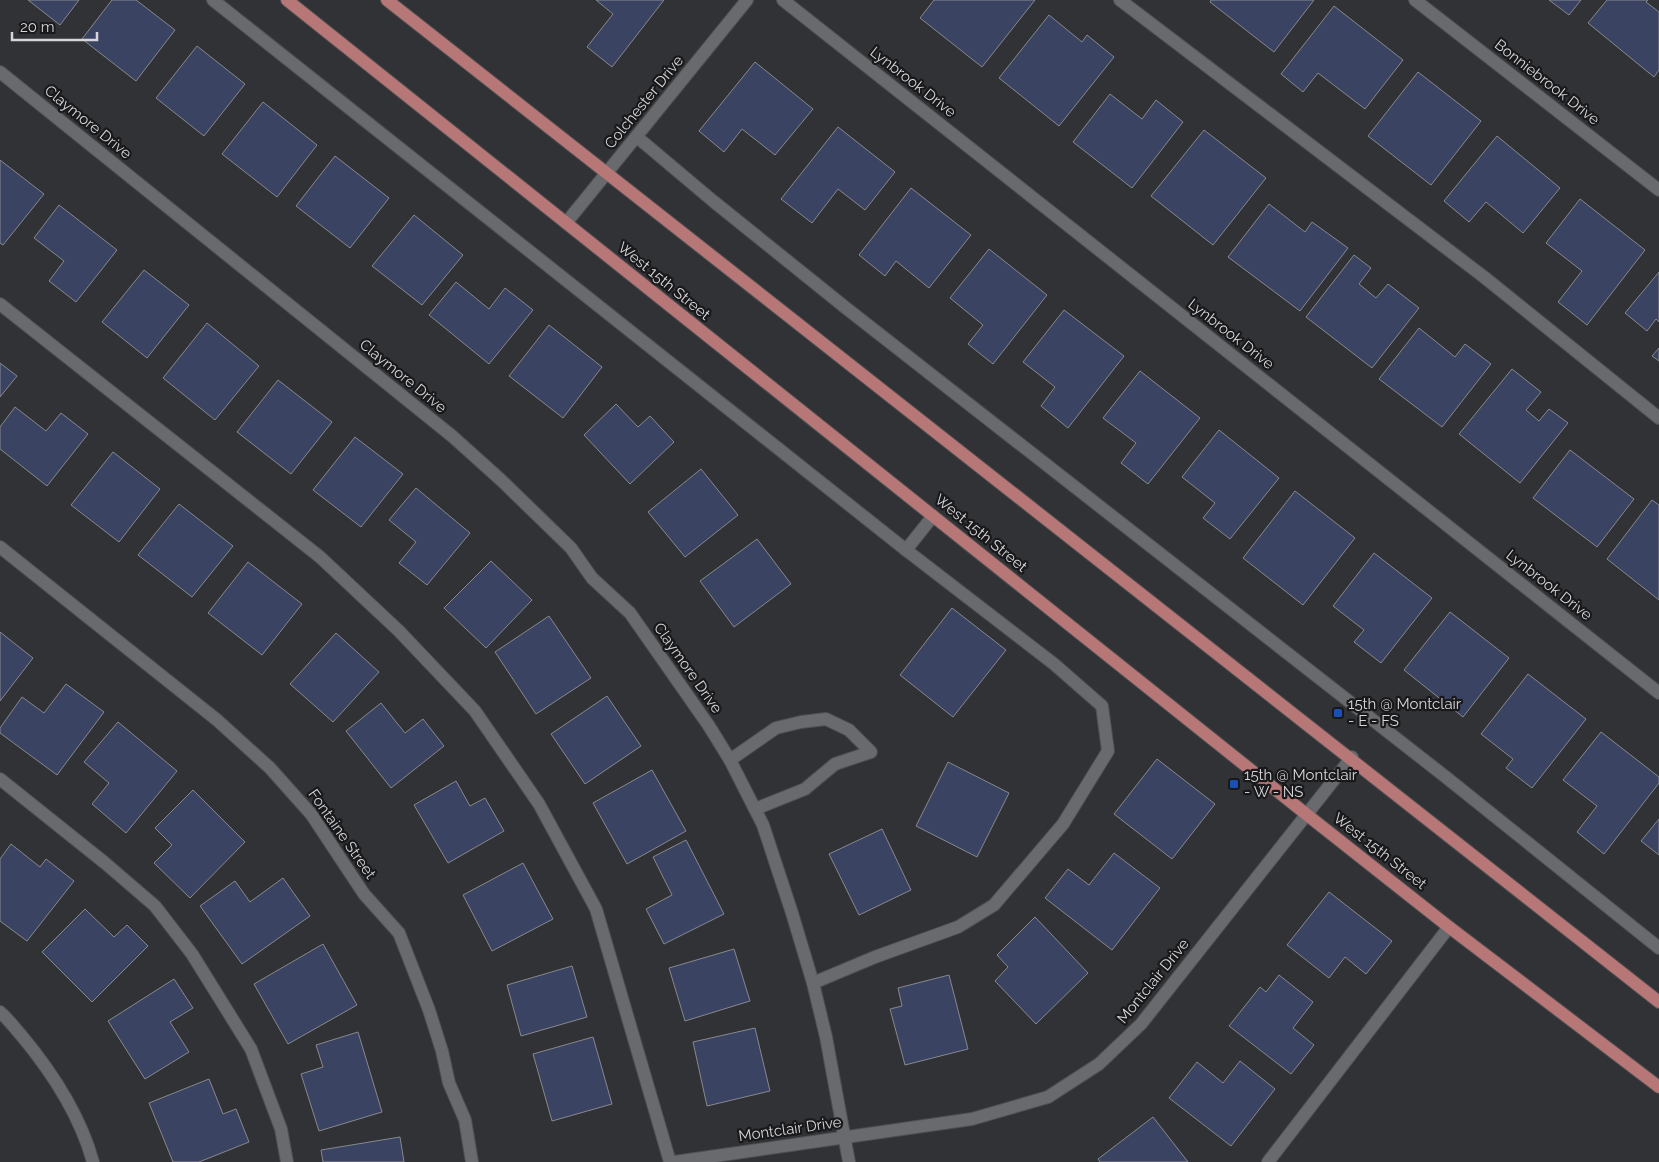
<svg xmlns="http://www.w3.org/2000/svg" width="1659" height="1162" font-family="Raleway,sans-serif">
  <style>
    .building { fill: #3a4362; stroke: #88898d }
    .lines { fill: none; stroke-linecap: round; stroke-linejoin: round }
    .minor-casing { stroke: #4d4e51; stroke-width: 14 }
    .major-casing { stroke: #4d4e51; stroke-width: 14 }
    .minor { stroke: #686a6d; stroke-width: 12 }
    .major { stroke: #b87777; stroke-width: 12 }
    .transit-dot { fill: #1a4fb4; stroke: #19191b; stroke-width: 2 }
    .labels { text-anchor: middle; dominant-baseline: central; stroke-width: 4.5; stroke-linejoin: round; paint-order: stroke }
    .street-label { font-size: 15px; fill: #d6d6d9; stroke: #19191b }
    .poi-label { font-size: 15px; fill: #d6d6d9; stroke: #19191b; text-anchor: start }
  </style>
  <rect width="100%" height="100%" fill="#303235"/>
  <g class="building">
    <polygon points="28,0 79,0 60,25"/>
    <polygon points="112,0 136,0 175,30 136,81 82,39"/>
    <polygon points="596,0 664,0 612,67 587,47 613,14"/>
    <polygon points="934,0 1035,0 982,67 920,18"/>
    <polygon points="1211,0 1314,0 1274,52 1210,2"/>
    <polygon points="1549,0 1581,0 1569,15"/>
    <polygon points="1607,0 1648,0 1646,2 1659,12 1659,70 1654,77 1588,23"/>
    <polygon points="1334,6 1403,60 1365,109 1318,73 1303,92 1281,74"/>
    <polygon points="1049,15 1082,42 1087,35 1114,57 1059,126 999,78"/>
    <polygon points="197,46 245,84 204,136 156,98"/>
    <polygon points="755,62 813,109 775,155 742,129 724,152 699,131"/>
    <polygon points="1418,72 1481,121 1431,185 1368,136"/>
    <polygon points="1110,94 1142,119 1156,100 1183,122 1132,188 1073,142"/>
    <polygon points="263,102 317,145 277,197 222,154"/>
    <polygon points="838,127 895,172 865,210 838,189 812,223 781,199"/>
    <polygon points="1204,130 1266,178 1213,245 1151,196"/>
    <polygon points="1497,136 1560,188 1523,233 1486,202 1469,222 1444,201"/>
    <polygon points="335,156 389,198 350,248 296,206"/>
    <polygon points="0,160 44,194 3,245 0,243"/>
    <polygon points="911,188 971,235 929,288 896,261 885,276 859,255"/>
    <polygon points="1580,199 1645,250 1587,325 1558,302 1582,271 1546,243"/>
    <polygon points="1269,204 1305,232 1312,222 1348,248 1300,311 1228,257"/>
    <polygon points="59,205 117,250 76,302 49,281 64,261 34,238"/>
    <polygon points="414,215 463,255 422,305 372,266"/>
    <polygon points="989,249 1047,295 993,364 968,344 983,325 950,298"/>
    <polygon points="1354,255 1371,268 1359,284 1376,298 1388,284 1419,308 1372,368 1306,317"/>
    <polygon points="144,270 189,305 147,358 102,322"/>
    <polygon points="1659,272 1659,322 1656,319 1647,331 1625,313"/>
    <polygon points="456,282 489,309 505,288 533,310 489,364 429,315"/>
    <polygon points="1064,310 1124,356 1068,428 1041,406 1055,387 1023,362"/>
    <polygon points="207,323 259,366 215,420 163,378"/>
    <polygon points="549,325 602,367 563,418 509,376"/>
    <polygon points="1419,328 1455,357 1465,344 1491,364 1442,427 1379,379"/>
    <polygon points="1659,348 1659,361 1652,356"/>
    <polygon points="0,363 17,376 0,397"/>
    <polygon points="1512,369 1541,392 1526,410 1539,421 1549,409 1568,423 1520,483 1459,434"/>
    <polygon points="1140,371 1200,418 1148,484 1121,463 1136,443 1103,418"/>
    <polygon points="278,380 332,422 291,474 237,432"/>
    <polygon points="616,404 638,427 650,416 674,442 630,484 584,435"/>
    <polygon points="15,407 46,431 61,413 88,434 47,486 0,449 0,427"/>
    <polygon points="1219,430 1279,478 1230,539 1203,518 1215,503 1182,477"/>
    <polygon points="355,437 403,474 361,527 313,490"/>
    <polygon points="1570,450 1634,499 1597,547 1533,498"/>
    <polygon points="113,452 160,489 119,542 71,505"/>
    <polygon points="701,469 738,515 685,557 648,512"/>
    <polygon points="416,488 470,533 427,585 399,563 416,542 389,520"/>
    <polygon points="1295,491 1355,538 1303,605 1243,558"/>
    <polygon points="1652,500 1659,505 1659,600 1607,559"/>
    <polygon points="179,504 233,546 192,597 138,555"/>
    <polygon points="757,539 791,584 734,627 700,581"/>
    <polygon points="1374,553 1432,598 1381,663 1354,642 1364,630 1333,606"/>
    <polygon points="491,561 532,600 486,648 444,608"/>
    <polygon points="248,562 302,604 262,655 208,613"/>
    <polygon points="952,608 1006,650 953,717 900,675"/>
    <polygon points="1450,612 1509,658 1463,717 1404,670"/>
    <polygon points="549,616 591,678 536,714 495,652"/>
    <polygon points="0,632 33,658 0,701"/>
    <polygon points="336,633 379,672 333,722 290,684"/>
    <polygon points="1528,674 1586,719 1532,788 1506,768 1513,759 1481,734"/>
    <polygon points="66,684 104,712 57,775 0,733 0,728 22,697 44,713"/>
    <polygon points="607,696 641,746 585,784 551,734"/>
    <polygon points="381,703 405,733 423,719 444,746 391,788 346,731"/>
    <polygon points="118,722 177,771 126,833 92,804 109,783 84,762"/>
    <polygon points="1601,732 1659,777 1659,783 1604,854 1577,832 1597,806 1563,780"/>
    <polygon points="1157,759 1215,804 1172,859 1114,814"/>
    <polygon points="948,762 1009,793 977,857 916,826"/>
    <polygon points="652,770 686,831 627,864 593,803"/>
    <polygon points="456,781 470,806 485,798 504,831 448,863 414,805"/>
    <polygon points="193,790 245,842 190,898 154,863 172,845 155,828"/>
    <polygon points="1659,819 1659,855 1641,841"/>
    <polygon points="882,829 911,890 859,915 829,854"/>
    <polygon points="686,840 724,914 664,944 646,909 672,895 653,857"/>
    <polygon points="11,844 40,867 46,859 74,881 27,941 0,921 0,859"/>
    <polygon points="1114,853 1160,888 1112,950 1045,898 1068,869 1089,885"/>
    <polygon points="523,863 553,919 492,951 463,895"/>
    <polygon points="283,878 310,916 242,964 200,906 235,881 250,902"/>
    <polygon points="1329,892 1392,941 1366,974 1345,957 1329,978 1287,945"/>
    <polygon points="85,909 114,937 127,925 148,946 92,1002 42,952"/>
    <polygon points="1035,917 1088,973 1036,1024 995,981 1008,967 997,955"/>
    <polygon points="323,944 357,1005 288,1044 254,984"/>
    <polygon points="734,949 750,1001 685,1021 669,968"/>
    <polygon points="572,966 587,1017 521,1036 507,985"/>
    <polygon points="949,975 968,1049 905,1065 890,1009 902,1006 898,988"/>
    <polygon points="1279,975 1313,1002 1293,1028 1314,1045 1291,1074 1229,1026 1260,987 1266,992"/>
    <polygon points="174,979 193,1008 170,1022 189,1052 145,1079 108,1021"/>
    <polygon points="755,1028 770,1091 707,1106 693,1042"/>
    <polygon points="358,1032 382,1112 319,1131 301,1074 323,1067 316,1045"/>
    <polygon points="593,1037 612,1104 552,1121 533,1054"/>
    <polygon points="1240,1061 1275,1089 1231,1146 1169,1098 1197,1062 1223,1083"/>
    <polygon points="209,1079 223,1114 236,1109 249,1142 199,1162 173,1162 149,1103"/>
    <polygon points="1153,1117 1188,1162 1100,1162 1098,1159"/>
    <polygon points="400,1137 404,1162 323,1162 321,1150"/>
  </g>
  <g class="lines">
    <defs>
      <g id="minor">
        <polyline points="213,0 906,550"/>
        <polyline points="783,0 1659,693"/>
        <polyline points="1120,0 1484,277 1659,418"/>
        <polyline points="1415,0 1659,190"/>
        <polyline points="0,72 452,436 501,480 571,548 592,578 630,613 709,726 730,760 763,825 792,913 813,983 826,1037 849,1162"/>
        <polyline points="637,137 713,201 846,308 1447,778 1659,948"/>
        <polyline points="566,223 747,0"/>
        <polyline points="0,304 320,557 399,631 475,711 539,804 596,909 670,1162"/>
        <polyline points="0,547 217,720 270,768 311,814 364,894 399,933 429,1010 442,1051 449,1083 465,1120 472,1162"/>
        <polyline points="730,760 776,728 801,722 826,719 849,730 871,752 835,764 805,789 755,809"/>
        <polyline points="0,779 105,863 155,906 192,954 251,1049 281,1129 287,1162"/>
        <polyline points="813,983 875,957 958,927 994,905 1063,824 1108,751 1102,706 1054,664 906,550 933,516"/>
        <path d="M0,1012C8,1019 14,1027 21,1035C52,1072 80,1115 93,1162"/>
        <polyline points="674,1162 972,1119 1048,1097 1099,1064 1141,1024 1352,757"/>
        <polyline points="1268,1162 1449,927"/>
      </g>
      <g id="major">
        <polyline points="287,0 1306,814 1449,927 1659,1087"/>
        <path d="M387,0C810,335 1237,665 1659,1002"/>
      </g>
    </defs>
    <use href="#minor" class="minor-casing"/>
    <use href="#major" class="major-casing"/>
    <use href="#minor" class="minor"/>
    <use href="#major" class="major"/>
  </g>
  <g class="transit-dot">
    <rect x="1333" y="708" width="10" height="10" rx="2.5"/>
    <rect x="1229" y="779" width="10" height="10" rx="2.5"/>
  </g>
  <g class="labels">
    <g class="street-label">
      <text transform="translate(913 82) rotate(38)">Lynbrook Drive</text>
      <text transform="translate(1547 82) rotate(38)">Bonniebrook Drive</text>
      <text transform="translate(644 102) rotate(-51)">Colchester Drive</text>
      <text transform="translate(88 122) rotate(39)">Claymore Drive</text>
      <text transform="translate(664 281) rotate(39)">West 15th Street</text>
      <text transform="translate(1231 334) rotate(38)">Lynbrook Drive</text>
      <text transform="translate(403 376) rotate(39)">Claymore Drive</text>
      <text transform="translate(981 533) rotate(39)">West 15th Street</text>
      <text transform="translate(1549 585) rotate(38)">Lynbrook Drive</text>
      <text transform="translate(688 668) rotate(55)">Claymore Drive</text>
      <text transform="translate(342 834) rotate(55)">Fontaine Street</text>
      <text transform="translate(1380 851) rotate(38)">West 15th Street</text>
      <text transform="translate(1153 981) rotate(-51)">Montclair Drive</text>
      <text transform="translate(790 1129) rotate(-8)">Montclair Drive</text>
    </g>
    <g class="poi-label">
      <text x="1348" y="704">15th @ Montclair<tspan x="1348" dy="17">- E - FS</tspan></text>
      <text x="1244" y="775">15th @ Montclair<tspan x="1244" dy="17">- W - NS</tspan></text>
    </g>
  </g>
  <path d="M12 32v8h85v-8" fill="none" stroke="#d6d6d9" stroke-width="2.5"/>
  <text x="20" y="32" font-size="15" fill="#d6d6d9" stroke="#19191b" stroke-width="4" paint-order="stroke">20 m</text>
</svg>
